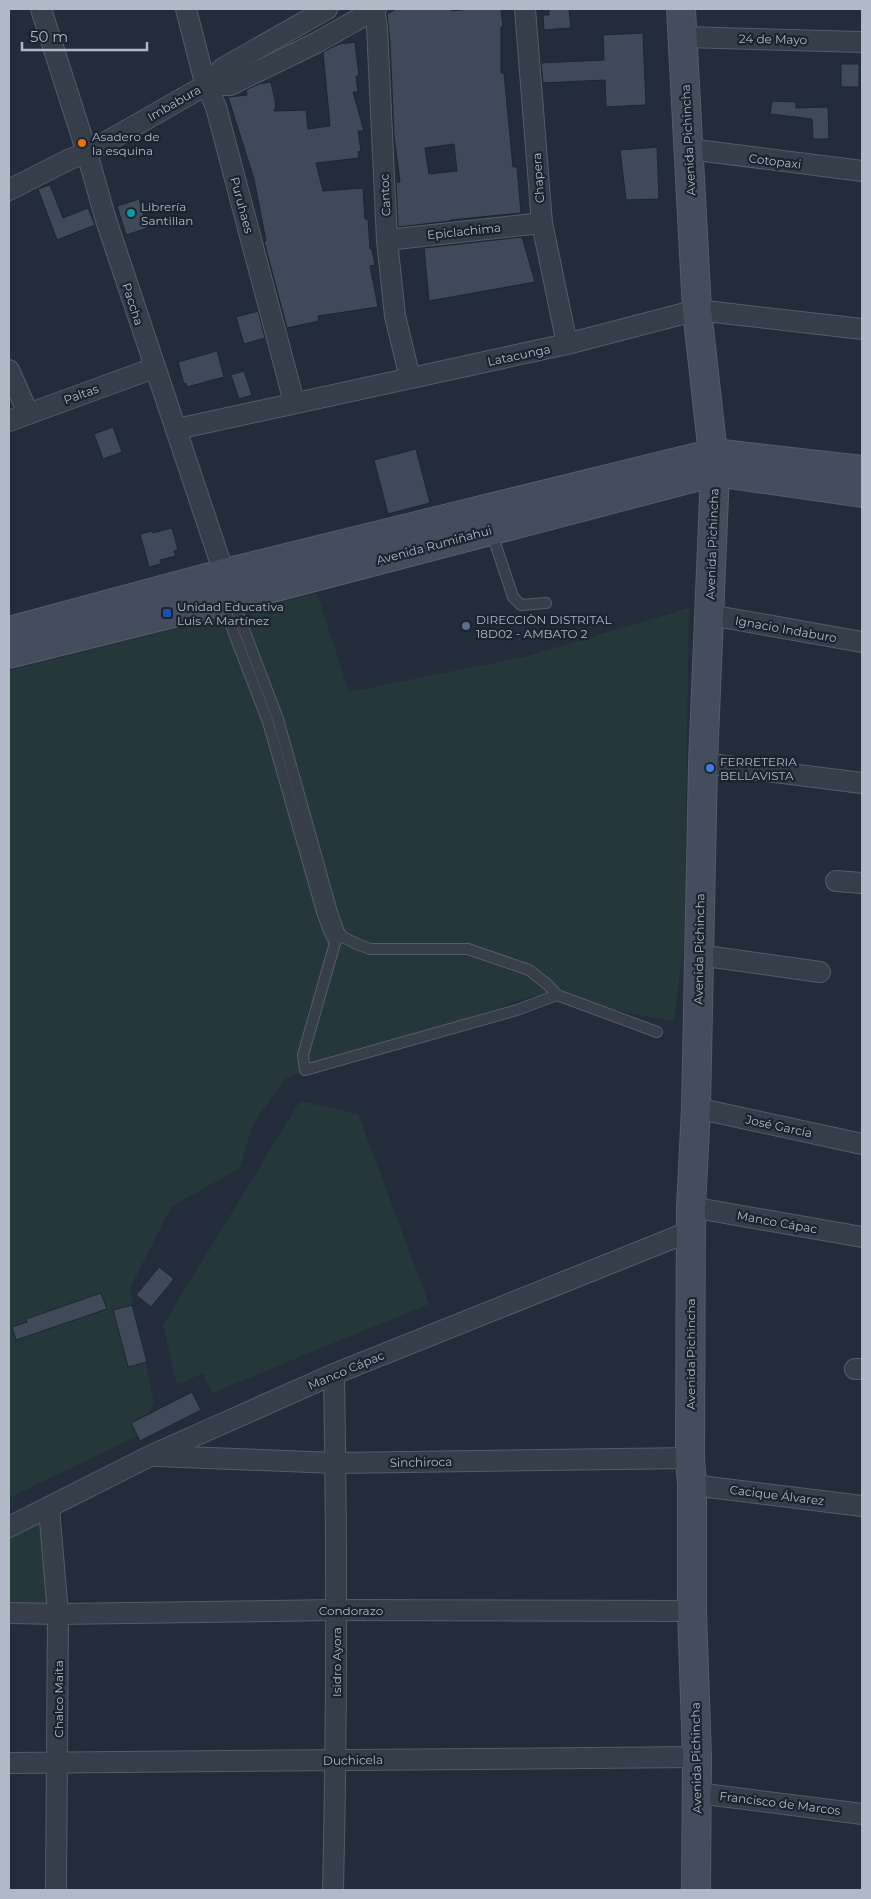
<svg xmlns="http://www.w3.org/2000/svg" width="871" height="1899" font-family="Montserrat,sans-serif">
  <style>
    .green { fill: #24383b }
    .building { fill: #3e4a59; stroke: #1d2531; fill-rule: evenodd }
    .lines { fill: none; stroke-linecap: round; stroke-linejoin: round }
    .service-casing { stroke: #545c68; stroke-width: 12 }
    .minor-casing { stroke: #545c68; stroke-width: 22 }
    .secondary-casing { stroke: #545c68; stroke-width: 30 }
    .service { stroke: #363e4a; stroke-width: 10 }
    .minor { stroke: #363e4a; stroke-width: 20 }
    .secondary { stroke: #444d5d; stroke-width: 28 }
    .food-dot { fill: #e8710a; stroke: #1b232f; stroke-width: 2 }
    .culture-dot { fill: #0f9aa8; stroke: #1b232f; stroke-width: 2 }
    .transit-dot { fill: #1a4fb4; stroke: #1b232f; stroke-width: 2 }
    .service-dot { fill: #5c6f8a; stroke: #1b232f; stroke-width: 2 }
    .shop-dot { fill: #3f7fe0; stroke: #1b232f; stroke-width: 2 }
    .labels { text-anchor: middle; dominant-baseline: central; stroke-width: 4.5; stroke-linejoin: round; paint-order: stroke }
    .street-label { font-size: 12px; fill: #b1b9c6; stroke: #1b232f }
    .poi-label { font-size: 12px; fill: #b1b9c6; stroke: #1b232f; text-anchor: start }
  </style>
  <rect width="100%" height="100%" fill="#222c3a"/>
  <g class="green">
    <polygon points="317,593 349,692 524,657 689,608 684,943 674,1021 533,996 286,1078 253,1124 240,1168 171,1207 130,1288 154,1403 137,1436 9,1498 9,671"/>
    <polygon points="300,1101 358,1114 429,1304 212,1393 203,1373 177,1385 163,1325"/>
    <polygon points="45,1513 52,1609 9,1608 9,1531"/>
  </g>
  <g class="building">
    <path d="M396,9H451L452,11L470,9H501L503,27H501V73H504L513,167H517L521,213L450,220V221L398,227L396,182H400L394,136L390,42L387,14ZM454,144L457,171L429,174L425,148Z"/>
    <polygon points="549,9 569,9 571,28 544,30 543,15 549,15"/>
    <polygon points="643,33 646,105 606,107 605,80 543,83 541,63 604,60 603,35"/>
    <polygon points="355,42 359,76 356,76 358,92 353,92 364,131 358,131 361,151 358,152 359,158 316,163 323,191 363,188 365,219 368,219 370,249 372,249 375,265 370,266 378,307 318,316 319,321 287,328 264,241 266,241 254,179 228,97 247,95 246,90 259,84 271,82 276,105 274,111 306,110 308,129 330,126 323,52 339,44"/>
    <rect x="841" y="64" width="18" height="23"/>
    <polygon points="772,101 796,102 796,108 828,107 829,139 813,139 812,119 770,114"/>
    <polygon points="657,147 659,199 626,200 620,150"/>
    <polygon points="50,185 63,218 88,208 95,225 57,240 38,189"/>
    <polygon points="139,199 148,228 126,235 117,206"/>
    <polygon points="522,237 535,282 429,301 424,248"/>
    <polygon points="258,311 265,338 244,344 236,317"/>
    <polygon points="217,351 224,377 187,387 186,383 184,384 178,362"/>
    <polygon points="244,371 252,395 239,399 231,375"/>
    <polygon points="113,427 122,452 103,459 94,434"/>
    <polygon points="416,449 430,503 388,514 374,460"/>
    <polygon points="172,528 178,550 174,551 176,556 160,560 161,564 149,567 140,534 152,531 153,533"/>
    <polygon points="159,1267 174,1279 151,1307 136,1295"/>
    <polygon points="101,1293 107,1309 16,1340 12,1327 27,1322 26,1319"/>
    <polygon points="132,1305 147,1362 128,1367 113,1310"/>
    <polygon points="192,1392 201,1410 140,1441 131,1423"/>
  </g>
  <g class="lines">
    <defs>
      <g id="service">
        <polyline points="491,531 513,597 521,605 546,603"/>
        <polyline points="232,598 278,719 332,912 339,932 343,937 357,944 370,949 468,949 529,970 548,985 557,995 657,1032"/>
        <polyline points="222,602 268,722 323,915 329,931 335,943"/>
        <polyline points="343,937 338,938 335,943 303,1055 305,1070 517,1010 557,995"/>
      </g>
      <g id="minor">
        <polyline points="41,9 87,153 106,220 228,585"/>
        <polyline points="186,9 204,79 216,107 294,402"/>
        <polyline points="525,9 542,223 567,344"/>
        <polyline points="374,10 377,27 387,240 395,316 410,378"/>
        <polyline points="684,37 862,42"/>
        <polyline points="206,85 230,85 316,43 376,9"/>
        <polyline points="689,149 862,171"/>
        <polyline points="9,190 70,159 87,153 206,85 223,68 327,9"/>
        <polyline points="387,240 542,223"/>
        <polyline points="9,370 28,413"/>
        <polyline points="9,421 154,368"/>
        <polyline points="177,429 567,344 697,310 862,329"/>
        <polyline points="710,615 862,642"/>
        <polyline points="703,763 862,783"/>
        <polyline points="836,881 862,883"/>
        <polyline points="699,955 820,972"/>
        <polyline points="696,1108 862,1144"/>
        <polyline points="691,1207 862,1237"/>
        <polyline points="855,1369 862,1369"/>
        <polyline points="157,1456 336,1463 690,1458"/>
        <polyline points="692,1485 862,1506"/>
        <polyline points="49,1508 58,1614 56,1890"/>
        <polyline points="9,1527 152,1455 334,1374 691,1231"/>
        <polyline points="9,1613 58,1614 335,1610 692,1611"/>
        <polyline points="9,1763 697,1757"/>
        <polyline points="697,1793 862,1814"/>
        <path d="M333,1890C337,1718 337,1546 334,1374"/>
      </g>
      <g id="secondary">
        <polyline points="681,9 697,310 715,472 703,763 696,1108 691,1207 690,1458 692,1485 692,1611 697,1757 696,1890"/>
        <polyline points="9,631 225,573 714,453 862,470"/>
        <polyline points="9,654 222,601 715,472 862,493"/>
      </g>
    </defs>
    <use href="#service" class="service-casing"/>
    <use href="#minor" class="minor-casing"/>
    <use href="#secondary" class="secondary-casing"/>
    <use href="#service" class="service"/>
    <use href="#minor" class="minor"/>
    <use href="#secondary" class="secondary"/>
  </g>
  <circle class="food-dot" cx="82" cy="143" r="5"/>
  <circle class="culture-dot" cx="131" cy="213" r="5"/>
  <rect class="transit-dot" x="162" y="608" width="10" height="10" rx="2.5"/>
  <circle class="service-dot" cx="466" cy="626" r="5"/>
  <circle class="shop-dot" cx="710" cy="768" r="5"/>
  <g class="labels">
    <g class="street-label">
      <text transform="translate(773 39) rotate(1)">24 de Mayo</text>
      <text transform="translate(174 103) rotate(-30)">Imbabura</text>
      <text transform="translate(688 140) rotate(-93)">Avenida Pichincha</text>
      <text transform="translate(775 161) rotate(7)">Cotopaxi</text>
      <text transform="translate(538 178) rotate(-94)">Chapera</text>
      <text transform="translate(385 195) rotate(-93)">Cantoc</text>
      <text transform="translate(242 205) rotate(75)">Puruhaes</text>
      <text transform="translate(464 231) rotate(-6)">Epiclachima</text>
      <text transform="translate(133 304) rotate(72)">Paccha</text>
      <text transform="translate(519 355) rotate(-12)">Latacunga</text>
      <text transform="translate(81 394) rotate(-20)">Paltas</text>
      <text transform="translate(712 544) rotate(-88)">Avenida Pichincha</text>
      <text transform="translate(434 545) rotate(-15)">Avenida Rumiñahui</text>
      <text transform="translate(786 629) rotate(10)">Ignacio Indaburo</text>
      <text transform="translate(699 949) rotate(-89)">Avenida Pichincha</text>
      <text transform="translate(779 1126) rotate(12)">José García</text>
      <text transform="translate(777 1222) rotate(10)">Manco Cápac</text>
      <text transform="translate(690 1354) rotate(-90)">Avenida Pichincha</text>
      <text transform="translate(346 1370) rotate(-23)">Manco Cápac</text>
      <text transform="translate(421 1462) rotate(-1)">Sinchiroca</text>
      <text transform="translate(777 1495) rotate(7)">Cacique Álvarez</text>
      <text x="351" y="1610">Condorazo</text>
      <text transform="translate(336 1662) rotate(-90)">Isidro Ayora</text>
      <text transform="translate(58 1699) rotate(-90)">Chalco Maita</text>
      <text transform="translate(696 1758) rotate(-91)">Avenida Pichincha</text>
      <text transform="translate(353 1760) rotate(-1)">Duchicela</text>
      <text transform="translate(780 1803) rotate(7)">Francisco de Marcos</text>
    </g>
    <g class="poi-label">
      <text x="92" y="136">Asadero de<tspan x="92" dy="14">la esquina</tspan></text>
      <text x="141" y="206">Librería<tspan x="141" dy="14">Santillan</tspan></text>
      <text x="177" y="606">Unidad Educativa<tspan x="177" dy="14">Luis A Martínez</tspan></text>
      <text x="476" y="619">DIRECCIÒN DISTRITAL<tspan x="476" dy="14">18D02 - AMBATO 2</tspan></text>
      <text x="720" y="761">FERRETERIA<tspan x="720" dy="14">BELLAVISTA</tspan></text>
    </g>
  </g>
  <rect width="871" height="1899" fill="none" stroke="#b1b9c6" stroke-width="20"/>
  <path d="M22 42v8h125v-8" fill="none" stroke="#b1b9c6" stroke-width="2.5"/>
  <text x="30" y="42" font-size="15" fill="#b1b9c6" stroke="#1b232f" stroke-width="4" paint-order="stroke">50 m</text>
</svg>
